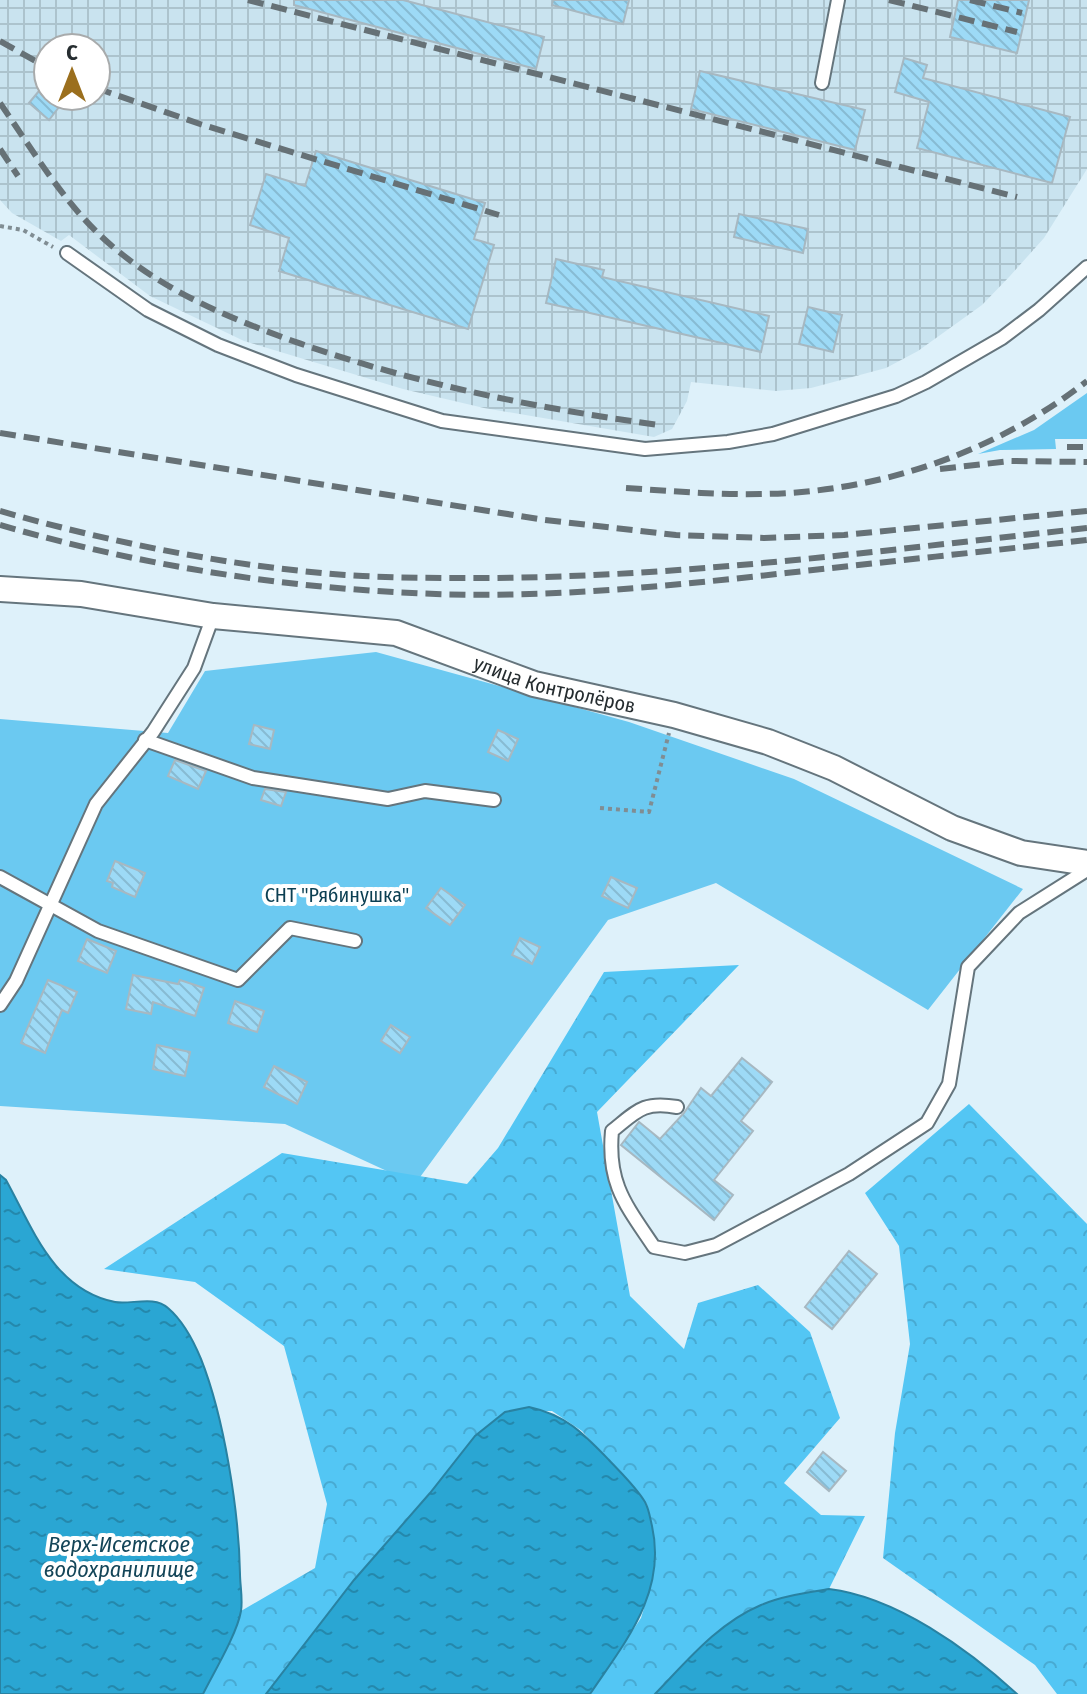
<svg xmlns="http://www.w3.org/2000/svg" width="1087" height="1694" font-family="'Fira Sans Condensed',sans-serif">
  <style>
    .industrial { fill: url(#industrial-grid); fill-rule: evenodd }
    .green { fill: #6bc9f1 }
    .forest { fill: url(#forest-crowns) }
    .water { fill: url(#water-ripples); stroke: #2982a2; stroke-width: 2 }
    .building { fill: url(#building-back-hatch); stroke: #a7b8c1; stroke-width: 2 }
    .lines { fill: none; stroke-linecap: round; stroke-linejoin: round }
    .service-casing { stroke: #65757d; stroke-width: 16 }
    .minor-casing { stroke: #65757d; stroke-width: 28 }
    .path { stroke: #808d93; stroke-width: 4; stroke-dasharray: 4 4; stroke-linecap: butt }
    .service { stroke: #fff; stroke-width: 12 }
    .minor { stroke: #fff; stroke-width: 24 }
    .rail { stroke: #667176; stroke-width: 6; stroke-dasharray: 16 8; stroke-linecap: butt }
    .labels { text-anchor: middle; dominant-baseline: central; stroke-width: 8; stroke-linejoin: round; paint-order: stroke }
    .street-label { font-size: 20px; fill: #262d30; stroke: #fff }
    .park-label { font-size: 20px; fill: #0c3f52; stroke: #fff }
    .water-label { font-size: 22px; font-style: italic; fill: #144558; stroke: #fff }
  </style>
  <defs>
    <pattern id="industrial-grid" width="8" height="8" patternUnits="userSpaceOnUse" patternTransform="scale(2)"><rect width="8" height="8" fill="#c9e3ef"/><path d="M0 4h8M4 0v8" fill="none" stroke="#acc3cd"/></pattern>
    <pattern id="forest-crowns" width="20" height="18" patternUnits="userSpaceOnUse" patternTransform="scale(2)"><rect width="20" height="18" fill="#53c6f4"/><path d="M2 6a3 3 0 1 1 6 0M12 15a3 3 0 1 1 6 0" fill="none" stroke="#48aad2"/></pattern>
    <pattern id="water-ripples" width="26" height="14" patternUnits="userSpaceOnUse" patternTransform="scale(2)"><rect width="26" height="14" fill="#2aa6d3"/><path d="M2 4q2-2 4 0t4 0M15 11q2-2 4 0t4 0" fill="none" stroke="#2488ac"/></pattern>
    <pattern id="building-back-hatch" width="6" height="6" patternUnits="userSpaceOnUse" patternTransform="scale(2)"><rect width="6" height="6" fill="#9ddaf6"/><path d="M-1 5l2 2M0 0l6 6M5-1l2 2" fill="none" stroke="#87bbd3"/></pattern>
  </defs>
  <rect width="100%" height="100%" fill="#def1fa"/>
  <path class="industrial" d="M0,0H1087V169L1044,238L1010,276L982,305L918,351L886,368L811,388L776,391L691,382L687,401L672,429L654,437L484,408L403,389L244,341L150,296L69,235L61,241L12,213L0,200ZM48,48H96V96H48Z"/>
  <g class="green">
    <polygon points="1087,393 1087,439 1055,439 1056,449 1000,450 978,454 1034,430"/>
    <polygon points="376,652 629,722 794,779 1023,889 928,1010 716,883 608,920 415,1184 285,1124 0,1106 0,719 168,733 205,671"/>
  </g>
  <g class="forest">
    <path d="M739,965L597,1112L630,1296L684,1349L698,1303L758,1285L810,1332L840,1418L784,1483L821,1515L865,1516L829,1589C806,1593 782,1596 761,1605C718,1623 687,1660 655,1694H590L641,1618L651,1585L655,1541L647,1504L582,1431L552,1411L505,1412L475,1436L430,1493L354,1580L266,1694H203L241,1611L315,1568L327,1504L284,1346L195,1282L104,1269L282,1153L467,1184L498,1148L604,972Z"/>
    <polygon points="969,1104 1087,1224 1087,1694 1057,1694 1035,1665 883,1558 895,1433 910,1344 899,1246 865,1193"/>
  </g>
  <g class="water">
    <path d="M0,1175L6,1180C33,1229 54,1290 115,1302C131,1305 154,1295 168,1308C182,1320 194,1342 201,1359C224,1417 239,1511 240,1574C240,1585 243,1599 241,1611C237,1634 214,1672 203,1694H0Z"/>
    <path d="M529,1407C566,1415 583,1433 609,1460C621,1473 636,1487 645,1502C649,1509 650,1518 652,1526C667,1593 625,1642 590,1694H266L354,1580L430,1493L475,1436L505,1412Z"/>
    <path d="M829,1589C896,1597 968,1649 1017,1694H655C687,1661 718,1623 761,1605C782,1596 806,1593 829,1589Z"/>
  </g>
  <g class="building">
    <polygon points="294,0 403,0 544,37 536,69 294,5"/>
    <polygon points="553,0 629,0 623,24 552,5"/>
    <polygon points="958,0 1029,0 1017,53 950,37"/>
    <polygon points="904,58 927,65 923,78 1070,117 1052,183 917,148 929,102 895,92"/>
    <polygon points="700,71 865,110 855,150 691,109"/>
    <polygon points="39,91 59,107 49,120 29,103"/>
    <polygon points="316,151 485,203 474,239 494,245 468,329 279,271 289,238 250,225 266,174 305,186"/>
    <polygon points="739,214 808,229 803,253 734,237"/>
    <polygon points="556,259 604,270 602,277 769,316 761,352 546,303"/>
    <polygon points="808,307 842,315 833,352 799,344"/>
    <polygon points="254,725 274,730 270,749 249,744"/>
    <polygon points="498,730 518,739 508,761 488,752"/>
    <polygon points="175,760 206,771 198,789 168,776"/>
    <polygon points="265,789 286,792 281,806 261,800"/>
    <polygon points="115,861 145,873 135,897 112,887 113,883 107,881"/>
    <polygon points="611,877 637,888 628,908 602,896"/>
    <polygon points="441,888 465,905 450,925 426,908"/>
    <polygon points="520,938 540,947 532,964 512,955"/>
    <polygon points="87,939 116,951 107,973 78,961"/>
    <polygon points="133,975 178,984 180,980 204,988 195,1016 153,1002 151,1014 126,1009"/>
    <polygon points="48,980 77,992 68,1013 62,1010 45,1053 21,1043"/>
    <polygon points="235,1001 264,1011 257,1032 228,1023"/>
    <polygon points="391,1025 410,1037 400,1053 381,1041"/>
    <polygon points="157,1045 190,1052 185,1076 153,1069"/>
    <polygon points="742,1058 772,1082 741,1121 753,1131 714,1180 733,1195 714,1220 621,1145 639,1122 660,1139 684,1113 701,1088 711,1096"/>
    <polygon points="274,1066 307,1082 297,1104 264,1087"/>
    <polygon points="849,1251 877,1274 832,1329 805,1307"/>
    <polygon points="823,1452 846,1471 829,1491 807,1472"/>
  </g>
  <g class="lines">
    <defs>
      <g id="service">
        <polyline points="822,83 838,0"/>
        <polyline points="67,253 148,310 218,345 296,375 442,421 645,449 728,442 773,434 896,396 926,382 1002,338 1039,310 1087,267"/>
        <polyline points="145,740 253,778 388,799 425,791 494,800"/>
        <polyline points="0,877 98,931 238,980 290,928 355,941"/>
        <polyline points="0,1005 16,981 96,804 153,732 194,668 213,616"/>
        <path d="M677,1107C643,1101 637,1111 612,1131C607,1184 626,1205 654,1247L685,1253L716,1245L849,1174L927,1123L949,1084L968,967L1019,913L1087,870"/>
      </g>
      <g id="minor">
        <path id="s1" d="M0,589L81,594L213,616L396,633L534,684L674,715L768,742L834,768L952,828L1021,853L1087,863"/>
      </g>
    </defs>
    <use href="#service" class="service-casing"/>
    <use href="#minor" class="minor-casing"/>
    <g class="path">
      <polyline points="0,226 23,230 53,247"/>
      <polyline points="600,808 649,812 669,733"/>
    </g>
    <use href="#service" class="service"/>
    <use href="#minor" class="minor"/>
    <g class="rail">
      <polyline points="248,0 1017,197"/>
      <polyline points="889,0 1017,32"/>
      <polyline points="970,0 1022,13"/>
      <polyline points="0,41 48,68"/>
      <polyline points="96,88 200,124 499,215"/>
      <path d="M0,103C34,152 66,207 112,246C164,291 229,318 293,341C411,383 535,408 659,425"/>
      <polyline points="0,149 18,176"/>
      <polyline points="0,433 545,520 676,535 764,538 844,535 1087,511"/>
      <polyline points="1067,447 1087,447"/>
      <polyline points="940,469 1011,461 1087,462"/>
      <path d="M626,488C671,491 715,495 760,494C877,493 995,453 1087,381"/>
      <path d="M0,511C113,543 228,566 345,575C391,578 437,578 484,578C686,577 886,550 1087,528"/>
      <path d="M0,525C142,566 288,589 436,594C552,598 670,586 786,573C886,562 987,551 1087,540"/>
    </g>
  </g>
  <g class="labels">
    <g class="street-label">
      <text stroke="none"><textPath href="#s1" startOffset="566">улица Контролёров</textPath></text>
    </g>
    <g class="park-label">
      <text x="337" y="895">СНТ "Рябинушка"</text>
    </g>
    <g class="water-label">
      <text x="119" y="1544">Верх-Исетское<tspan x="119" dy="25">водохранилище</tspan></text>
    </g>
  </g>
  <g transform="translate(72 72)"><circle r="38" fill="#ffffff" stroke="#a8abac" stroke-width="2"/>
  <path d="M0-6L14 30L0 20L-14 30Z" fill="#9b6f1e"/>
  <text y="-12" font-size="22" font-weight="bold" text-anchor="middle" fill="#262d30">С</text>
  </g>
</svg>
